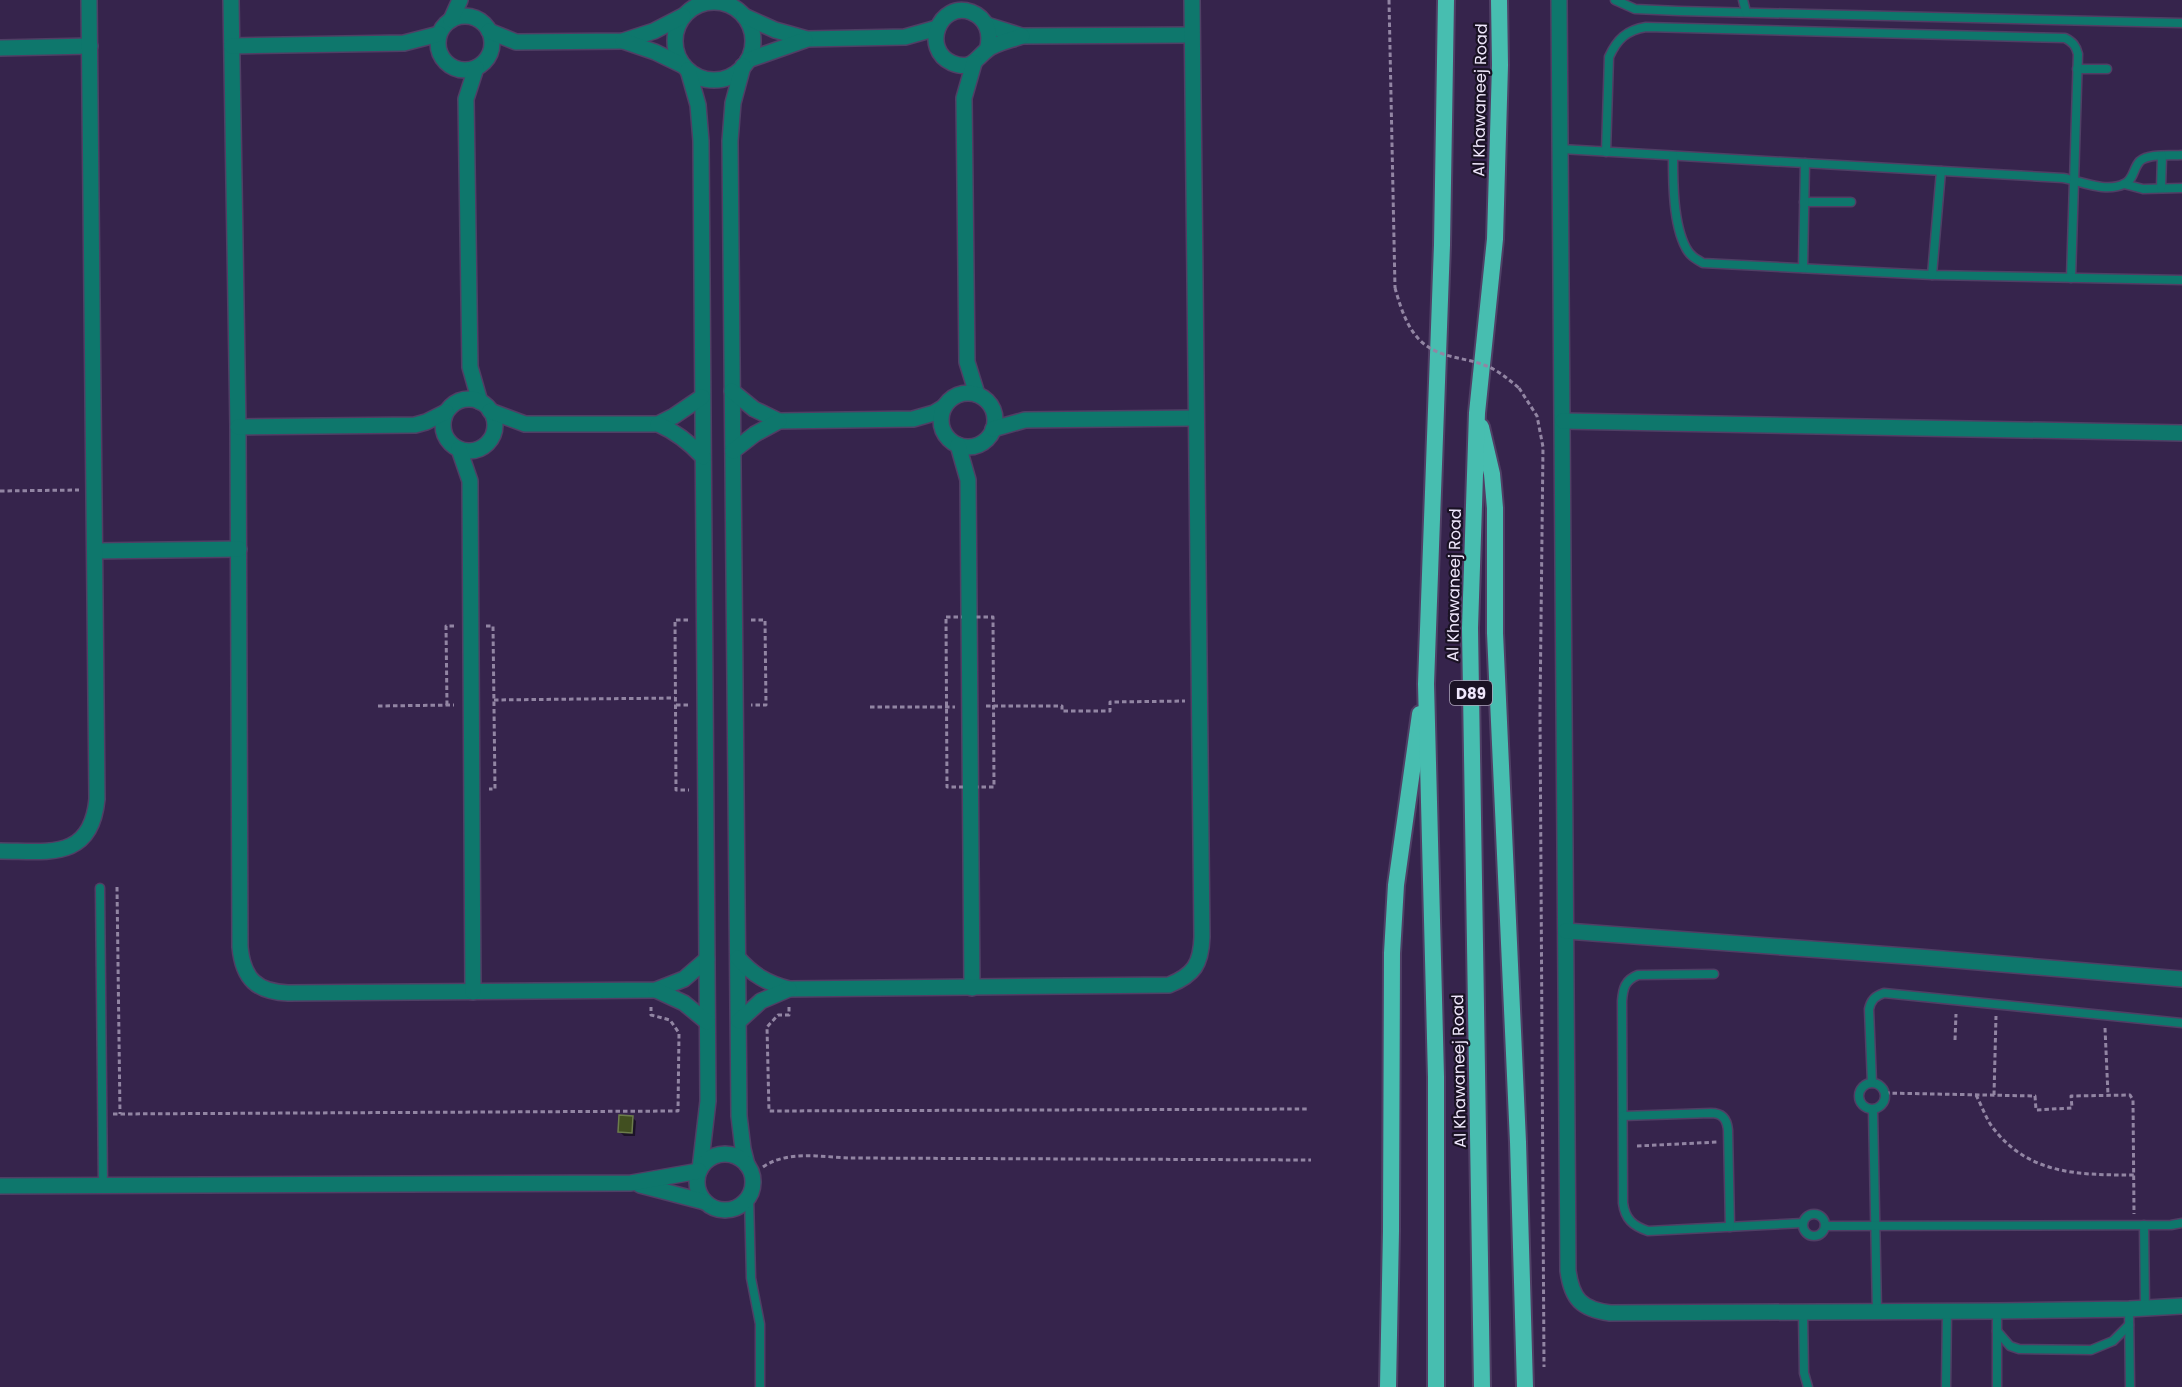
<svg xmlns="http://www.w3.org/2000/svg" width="2182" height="1387" font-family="Poppins,sans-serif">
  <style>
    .shadow { fill: #0007 }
    .building { fill: #414f20; stroke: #6c7c4c; stroke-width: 1.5 }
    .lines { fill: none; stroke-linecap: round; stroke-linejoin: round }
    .service-casing { stroke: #503f65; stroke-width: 11 }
    .minor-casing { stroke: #503f65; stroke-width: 18 }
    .trunk-casing { stroke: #503f65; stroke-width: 20 }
    .path { stroke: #9285a3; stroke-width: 3; stroke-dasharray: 4.5 3; stroke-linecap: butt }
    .service { stroke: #0e776c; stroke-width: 8 }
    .minor { stroke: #0e776c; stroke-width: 15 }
    .trunk { stroke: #47beb0; stroke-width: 16 }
    .path-bridge { stroke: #9285a3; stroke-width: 3; stroke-dasharray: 4.5 3; stroke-linecap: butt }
    .labels { text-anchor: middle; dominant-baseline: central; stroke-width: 4.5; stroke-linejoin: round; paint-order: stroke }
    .shield { fill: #1a1224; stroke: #afa7bb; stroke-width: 1.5 }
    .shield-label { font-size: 15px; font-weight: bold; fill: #efe7fc }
    .street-label { font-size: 16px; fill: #efe7fc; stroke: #1a1224 }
  </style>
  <rect width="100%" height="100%" fill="#36244c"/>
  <polygon class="shadow" points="632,1117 636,1121 635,1136 624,1136 620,1132"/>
  <polygon class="building" points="619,1115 633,1116 632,1133 618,1132"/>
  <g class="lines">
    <defs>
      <g id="service">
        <polyline points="1615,0 1635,9 1679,11 2182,23"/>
        <polyline points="1743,0 1746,12"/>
        <polyline points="2077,69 2107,69"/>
        <path d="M1561,149L2063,178C2081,181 2105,193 2124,184C2134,180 2133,168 2140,161C2149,153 2171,156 2182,155"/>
        <path d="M1606,152L1609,57C1617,39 1627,30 1646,27L2065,38C2073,42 2076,46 2078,54L2071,278"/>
        <path d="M1673,156C1673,182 1673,224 1686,248C1690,256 1696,259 1703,263L1932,275L2182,280"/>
        <polyline points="2124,184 2143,189 2182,188"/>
        <polyline points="2161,188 2162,156"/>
        <polyline points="1804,202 1851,202"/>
        <polyline points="1803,268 1805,163"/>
        <polyline points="1932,275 1941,171"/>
        <polyline points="100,888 103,1186"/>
        <path d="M1714,974L1638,975C1625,980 1623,988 1622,1001L1623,1203C1625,1219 1633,1226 1648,1231L1803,1223"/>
        <circle cx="1872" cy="1096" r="13"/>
        <path d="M1872,1083L1869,1009C1871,1000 1875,996 1884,993L2182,1023"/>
        <polyline points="1873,1110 1877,1312"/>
        <path d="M1623,1116L1711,1113C1722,1113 1727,1119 1728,1130L1730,1227"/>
        <polyline points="749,1196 751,1278 760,1324 760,1387"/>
        <circle cx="1814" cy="1225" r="11"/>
        <polyline points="2144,1225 2145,1308"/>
        <polyline points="1825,1226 2171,1225 2182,1223"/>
        <polyline points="2129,1309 2130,1387"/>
        <polyline points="1803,1313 1804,1373 1808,1387"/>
        <polyline points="1997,1331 2010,1346 2019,1349 2091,1350 2113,1341 2129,1325"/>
        <polyline points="1946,1387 1947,1311"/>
        <polyline points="1997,1387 1997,1311"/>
      </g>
      <g id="minor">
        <path d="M231,0L238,427L240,947C243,979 257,992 288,993L656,990L684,979L707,959"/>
        <path d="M1559,0L1568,1271C1572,1299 1581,1309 1610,1313L1997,1311L2129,1309L2182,1306"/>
        <circle cx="714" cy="41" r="39"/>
        <polyline points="744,16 775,30 807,39 905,37 937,28"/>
        <circle cx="465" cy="43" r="27"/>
        <polyline points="451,20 460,0"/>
        <polyline points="987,25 1022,36 1192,35"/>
        <polyline points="489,31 516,42 623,41 654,31 683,16"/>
        <polyline points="623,41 655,52 684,66"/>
        <polyline points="232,46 404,43 439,34"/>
        <polyline points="0,48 90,46"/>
        <path d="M987,50C992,34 987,18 971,12C939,1 921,49 952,63C972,71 975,59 987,50C995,43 1012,40 1022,36"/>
        <polyline points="748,60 805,40"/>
        <polyline points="974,63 964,98 967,362 977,394"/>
        <polyline points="743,66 733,103 730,141 739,1116 743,1149 747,1165"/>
        <polyline points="476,68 466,99 470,367 480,402"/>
        <polyline points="688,70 698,105 701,141 708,1101 700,1169"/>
        <polyline points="732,391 754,409 779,421 913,419 934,413 944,407"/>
        <circle cx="968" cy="420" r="27"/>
        <circle cx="469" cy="425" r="26"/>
        <polyline points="490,411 525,424 658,424 674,416 702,397"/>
        <polyline points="1563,421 2182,433"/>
        <path d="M658,424C676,432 689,442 703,457"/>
        <polyline points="238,427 415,425 426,422 446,412"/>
        <polyline points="993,429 1025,420 1196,418"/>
        <polyline points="958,445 968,480 972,988"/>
        <polyline points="459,449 470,481 473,992"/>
        <polyline points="733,451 755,434 779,421"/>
        <polyline points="95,551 239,549"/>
        <path d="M0,851C48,851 91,861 97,799L89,0"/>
        <polyline points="1566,931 1919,957 2182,979"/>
        <path d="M738,958C753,975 767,983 789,989L1169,985C1194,975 1201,964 1202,937L1192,0"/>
        <polyline points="656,990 684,1003 707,1022"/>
        <polyline points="739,1021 761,1001 789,989"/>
        <circle cx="725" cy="1182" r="28"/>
        <polyline points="640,1185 705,1202"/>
        <polyline points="0,1186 631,1183 699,1171"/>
      </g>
      <g id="trunk">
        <polyline points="1481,427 1492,474 1495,508 1495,633 1518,1142 1525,1387"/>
        <polyline points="1388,1387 1391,1231 1392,953 1396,885 1420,714"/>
        <polyline points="1436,1387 1436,1077 1426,684 1442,245 1446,0"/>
        <polyline points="1482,1387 1470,628 1477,413 1495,239 1500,65 1499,0"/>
      </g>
    </defs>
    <use href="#service" class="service-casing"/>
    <use href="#minor" class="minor-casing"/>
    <use href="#trunk" class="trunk-casing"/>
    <g class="path">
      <polyline points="1389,0 1395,288"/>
      <polyline points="1519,388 1537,416 1543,447 1540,711 1544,1367"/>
      <polyline points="0,491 79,490"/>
      <polygon points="946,617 993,617 994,787 947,787"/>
      <polyline points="688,620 675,620 676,790 689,790"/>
      <polyline points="751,620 765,620 766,705 751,705"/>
      <polyline points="486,626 493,626 495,789 489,789"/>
      <polyline points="494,700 675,698"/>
      <polyline points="447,705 446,626 456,626"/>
      <polyline points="676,705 691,705"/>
      <polyline points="378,706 454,705"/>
      <polyline points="986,706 1062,706 1062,711 1110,711 1110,702 1185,701"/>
      <polyline points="870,707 955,707"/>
      <polyline points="117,887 120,1114"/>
      <polyline points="789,1007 789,1015 778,1015 767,1027 769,1111 1308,1109"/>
      <polyline points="2105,1028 2108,1095"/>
      <polyline points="1955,1040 1956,1014"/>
      <polyline points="1885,1093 2035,1096 2036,1110 2072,1108 2071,1096 2130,1095 2133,1100 2134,1214"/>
      <path d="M1976,1095C1982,1106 1986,1119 1993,1128C2029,1175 2080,1175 2134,1175"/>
      <polyline points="1994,1095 1996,1016"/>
      <polyline points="113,1114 678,1111 679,1033 670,1020 651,1015 651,1007"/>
      <polyline points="1637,1146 1717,1142"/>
      <path d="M763,1167C787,1150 822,1157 850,1158L1311,1160"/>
    </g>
    <use href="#service" class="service"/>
    <use href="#minor" class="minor"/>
    <use href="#trunk" class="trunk"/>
    <path class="path-bridge" d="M1395,288C1401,309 1409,336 1430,348C1446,358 1466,358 1484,365C1498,370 1508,379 1519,388"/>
  </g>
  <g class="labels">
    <rect class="shield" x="1450" y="681" width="42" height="24" rx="4.5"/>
    <g class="shield-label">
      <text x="1471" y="693">D89</text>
    </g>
    <g class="street-label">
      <text transform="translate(1480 100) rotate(-89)">Al Khawaneej Road</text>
      <text transform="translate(1454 585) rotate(-89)">Al Khawaneej Road</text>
      <text transform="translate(1459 1071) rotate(-91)">Al Khawaneej Road</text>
    </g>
  </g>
</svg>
